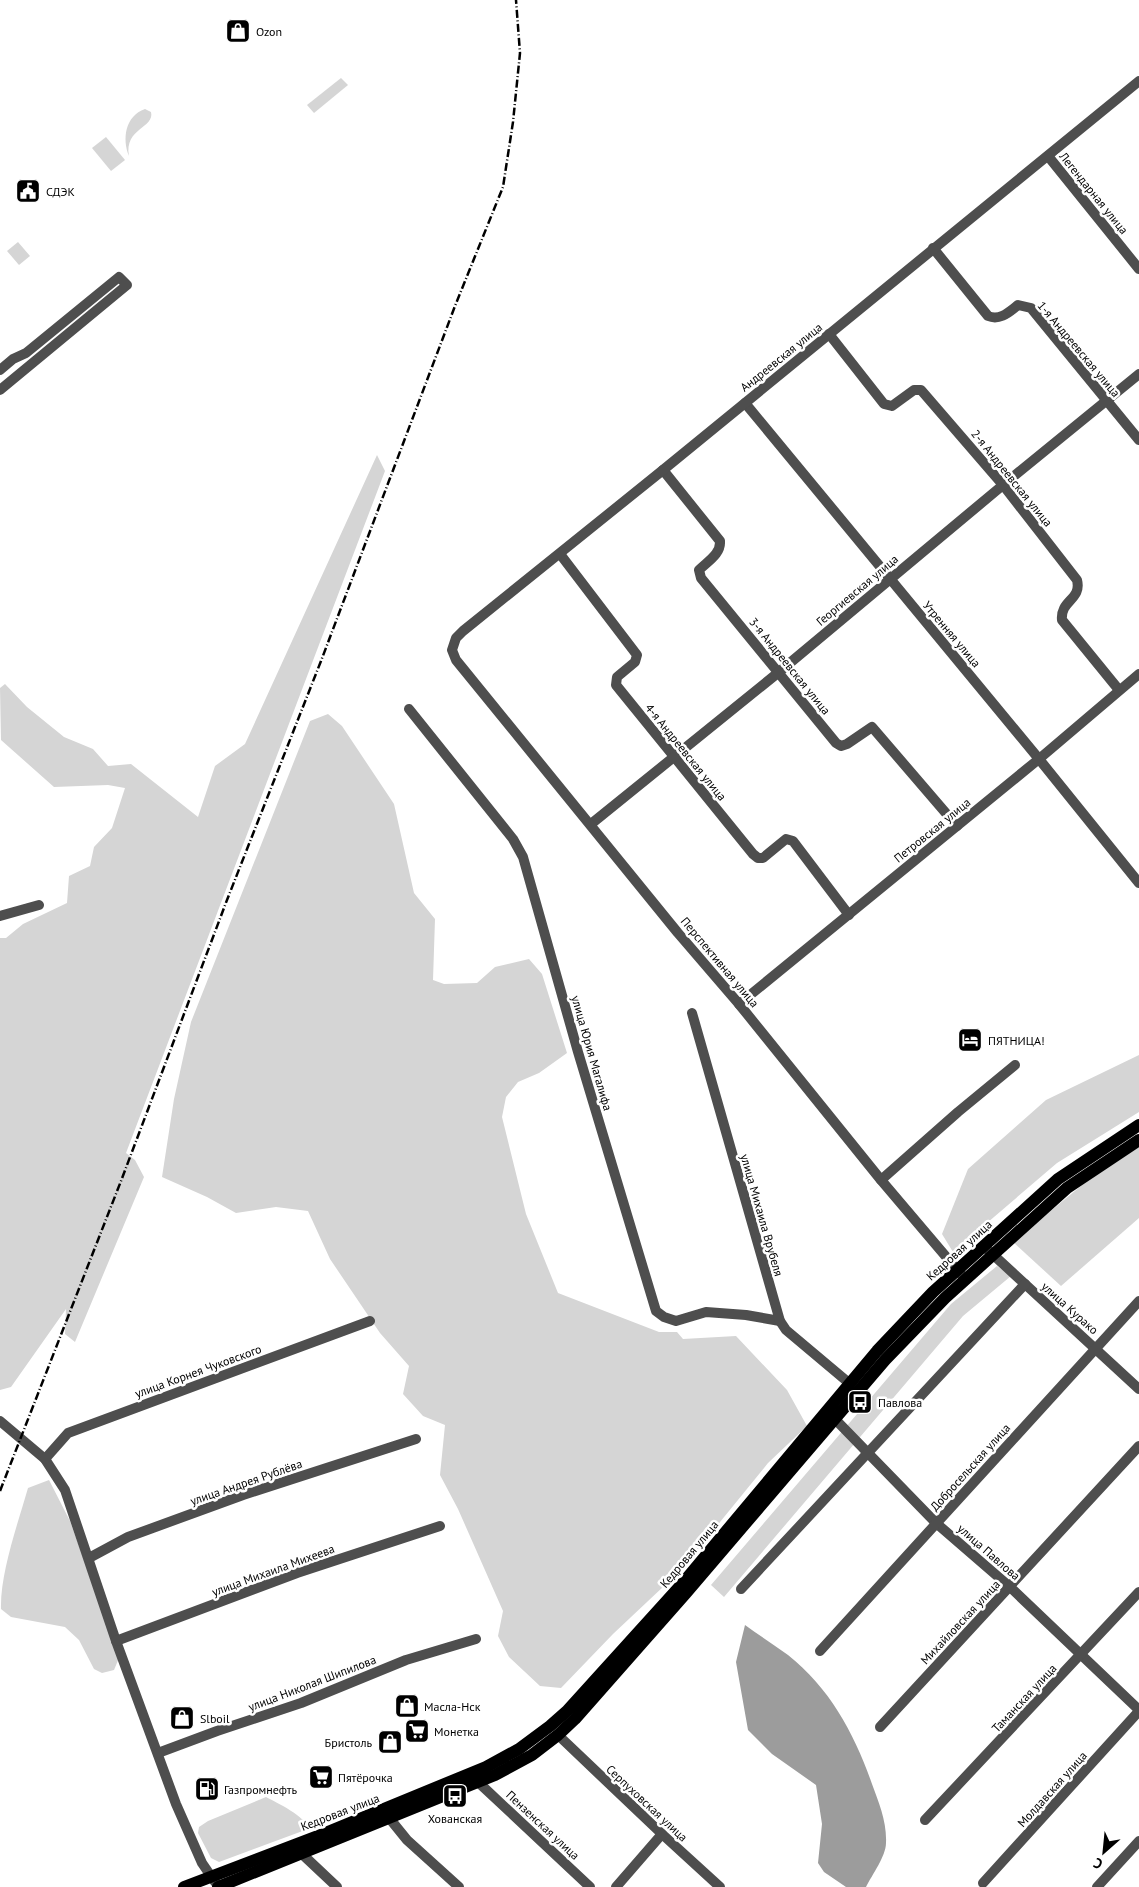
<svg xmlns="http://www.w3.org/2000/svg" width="1139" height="1887" font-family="'PT Sans',sans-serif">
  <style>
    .green { fill: #d5d5d5 }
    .water { fill: #9c9c9c }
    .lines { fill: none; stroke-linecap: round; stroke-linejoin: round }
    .street { stroke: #4e4e4e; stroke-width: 10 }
    .primary { stroke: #000; stroke-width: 12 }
    .rail { stroke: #000; stroke-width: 2.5; stroke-dasharray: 8 2.5 1 2.5; stroke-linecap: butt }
    .labels { text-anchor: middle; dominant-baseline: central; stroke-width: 5; stroke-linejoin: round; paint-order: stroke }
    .poi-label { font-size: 12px; fill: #000; stroke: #fff; text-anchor: start }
    .street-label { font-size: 12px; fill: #000; stroke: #fff }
  </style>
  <rect width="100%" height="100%" fill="#fff"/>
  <g class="green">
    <polygon points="341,78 348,85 314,113 307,105"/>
    <path d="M145,109L151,112C155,128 124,128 129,156C122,139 125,116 145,109Z"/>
    <polygon points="106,137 125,160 111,171 92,148"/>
    <polygon points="18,242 30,256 19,265 7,251"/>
    <polygon points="377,455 385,471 126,1153 135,1160 144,1177 75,1342 65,1334 66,1309 11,1387 0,1390 0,938 6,938 23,924 67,903 69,876 90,866 94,847 112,828 125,788 108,785 54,787 1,740 0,688 5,684 27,707 64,737 93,749 108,766 131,764 198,817 215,766 245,744"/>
    <polygon points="328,714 342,726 394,804 414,893 435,919 433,980 444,984 477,983 495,967 529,959 542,974 567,1053 539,1073 518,1082 506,1097 502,1117 526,1214 558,1293 659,1332 677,1332 683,1339 736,1336 787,1390 807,1426 768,1463 681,1570 613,1634 561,1688 540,1686 509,1657 498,1636 503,1611 458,1509 440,1475 445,1425 423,1416 403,1394 409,1366 380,1333 330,1259 308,1211 276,1207 236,1213 207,1197 162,1177 174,1099 191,1022 310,721"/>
    <polygon points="1139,1055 1139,1112 1057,1163 953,1252 942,1234 968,1169 1046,1100"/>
    <polygon points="1139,1147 1139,1218 1061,1286 1013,1242 1087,1181"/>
    <polygon points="997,1266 1011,1276 963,1316 724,1597 711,1585 951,1304"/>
    <path d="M49,1480L70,1521L119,1658L114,1670L102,1673L94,1669L79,1640L65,1627L11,1617L1,1609C0,1573 18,1523 28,1488Z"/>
    <path d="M266,1797C277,1803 306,1816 308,1829L219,1862L211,1858L198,1833L199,1827L208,1821Z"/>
  </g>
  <path class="water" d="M745,1625C759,1635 774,1645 788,1655C830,1688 855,1735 872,1784C879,1803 887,1822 886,1843C886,1856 872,1875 866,1887H846L824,1872L818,1863L822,1824L816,1785L772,1754L748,1730L736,1662Z"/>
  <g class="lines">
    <g class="street">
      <polyline points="1048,156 1139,269"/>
      <path d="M933,248L988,316C1000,321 1009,312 1018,305L1031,308L1139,440"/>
      <path d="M829,334L884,404L892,406L914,390H921L1003,485L1077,580C1082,600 1060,600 1062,620L1119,690"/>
      <polyline points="0,370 13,359 26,353 119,277 127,285 0,390"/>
      <polyline points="745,403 1039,759 1139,883"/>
      <path d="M663,470L720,541C721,554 708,561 699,570L701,578L836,743L841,746L847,744L872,727L957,826"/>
      <polyline points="560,554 637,655 635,662 617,677 616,685 753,854 758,858 763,858 786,839 793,841 849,915"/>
      <polyline points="409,709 513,839 523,857 578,1052 656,1311 664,1317 676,1321 706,1312 746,1315 780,1321"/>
      <polyline points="591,824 779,672 1003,485 1139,374"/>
      <polyline points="0,916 39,905"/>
      <polyline points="739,1004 1039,759 1139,674"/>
      <polyline points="692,1013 780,1321 786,1330 855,1388"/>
      <polyline points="881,1180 958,1112 1015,1065"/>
      <polyline points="988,1250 1139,1389"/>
      <polyline points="965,1279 881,1180 739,1004 678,933 456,660 452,650 456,638 463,631 663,470 1139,81"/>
      <polyline points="831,1415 936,1523 1010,1587 1139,1710"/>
      <polyline points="0,1421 45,1459 65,1490 116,1641 176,1804 202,1863 215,1882"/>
      <polyline points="45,1459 68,1433 370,1321"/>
      <polyline points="89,1558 128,1537 243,1495 416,1439"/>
      <polyline points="741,1589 1025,1284"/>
      <polyline points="116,1641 297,1573 440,1526"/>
      <polyline points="820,1651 1139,1301"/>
      <polyline points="880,1727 1139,1446"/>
      <polyline points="558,1735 662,1834 720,1887"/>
      <polyline points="158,1753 217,1731 301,1703 406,1660 476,1639"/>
      <polyline points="478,1782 590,1887"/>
      <polyline points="390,1819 407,1840 459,1887"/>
      <polyline points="925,1820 1139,1592"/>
      <polyline points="302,1854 337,1887"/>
      <polyline points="983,1883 1139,1711"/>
      <polyline points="616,1887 662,1834"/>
      <polyline points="1097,1887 1139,1841"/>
    </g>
    <g class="primary">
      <polyline points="184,1887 323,1834 486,1767 519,1749 550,1726 567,1711 682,1584 877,1351 933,1292 1058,1179 1139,1125"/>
      <polyline points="218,1887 495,1775 532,1755 558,1735 575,1719 686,1593 885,1360 945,1298 1067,1188 1139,1140"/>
    </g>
    <polyline class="rail" points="0,1491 121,1181 227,900 321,661 455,306 503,187 513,122 520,53 516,0"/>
  </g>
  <defs>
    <symbol id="shop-square" viewBox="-11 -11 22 22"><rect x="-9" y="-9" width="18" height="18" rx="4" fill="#000" stroke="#fff"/><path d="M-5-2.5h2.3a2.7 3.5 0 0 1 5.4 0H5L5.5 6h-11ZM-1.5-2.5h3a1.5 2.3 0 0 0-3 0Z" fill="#fff"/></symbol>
    <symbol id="civic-square" viewBox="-11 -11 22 22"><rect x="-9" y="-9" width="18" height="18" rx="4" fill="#000" stroke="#fff"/><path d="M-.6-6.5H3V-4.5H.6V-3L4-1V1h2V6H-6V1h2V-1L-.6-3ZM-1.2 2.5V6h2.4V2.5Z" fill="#fff"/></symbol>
    <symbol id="hotel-square" viewBox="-11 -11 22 22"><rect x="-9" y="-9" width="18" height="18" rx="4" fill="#000" stroke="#fff"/><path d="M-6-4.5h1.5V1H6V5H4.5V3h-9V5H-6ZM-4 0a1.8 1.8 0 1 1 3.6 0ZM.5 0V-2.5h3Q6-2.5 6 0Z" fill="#fff"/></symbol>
    <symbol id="bus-square" viewBox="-11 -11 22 22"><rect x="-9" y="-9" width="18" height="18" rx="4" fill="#000" stroke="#fff"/><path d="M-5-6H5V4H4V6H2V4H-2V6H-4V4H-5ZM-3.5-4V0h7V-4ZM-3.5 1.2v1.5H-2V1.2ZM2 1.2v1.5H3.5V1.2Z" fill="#fff"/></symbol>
    <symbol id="supermarket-square" viewBox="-11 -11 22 22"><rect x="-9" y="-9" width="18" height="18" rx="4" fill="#000" stroke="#fff"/><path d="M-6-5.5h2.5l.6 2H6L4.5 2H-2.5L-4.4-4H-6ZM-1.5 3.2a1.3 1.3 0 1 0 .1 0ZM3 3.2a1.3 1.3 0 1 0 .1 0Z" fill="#fff"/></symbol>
    <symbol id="fuel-square" viewBox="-11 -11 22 22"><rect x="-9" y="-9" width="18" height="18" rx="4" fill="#000" stroke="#fff"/><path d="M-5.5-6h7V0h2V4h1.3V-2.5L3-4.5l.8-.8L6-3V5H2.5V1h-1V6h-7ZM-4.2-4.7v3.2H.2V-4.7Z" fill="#fff"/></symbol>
  </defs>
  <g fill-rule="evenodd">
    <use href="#shop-square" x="224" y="17" width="28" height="28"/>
    <use href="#civic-square" x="14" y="177" width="28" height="28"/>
    <use href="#hotel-square" x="956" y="1026" width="28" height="28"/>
    <use href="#bus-square" x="846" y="1388" width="28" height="28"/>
    <use href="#shop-square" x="393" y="1692" width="28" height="28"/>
    <use href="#shop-square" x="168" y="1704" width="28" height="28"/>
    <use href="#supermarket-square" x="403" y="1717" width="28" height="28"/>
    <use href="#shop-square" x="376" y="1728" width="28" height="28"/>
    <use href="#supermarket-square" x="307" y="1763" width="28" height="28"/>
    <use href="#fuel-square" x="193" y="1775" width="28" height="28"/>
    <use href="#bus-square" x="441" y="1782" width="28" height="28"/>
  </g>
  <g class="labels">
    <g class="poi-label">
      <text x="256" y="31">Ozon</text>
      <text x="46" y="191">СДЭК</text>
      <text x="988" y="1040">ПЯТНИЦА!</text>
      <text x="878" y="1402">Павлова</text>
      <text x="424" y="1706">Масла-Нск</text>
      <text x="200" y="1718">Slboil</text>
      <text x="434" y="1731">Монетка</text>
      <text x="372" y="1742" text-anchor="end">Бристоль</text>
      <text x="338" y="1777">Пятёрочка</text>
      <text x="224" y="1789">Газпромнефть</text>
      <text x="455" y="1818" text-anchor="middle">Хованская</text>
    </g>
    <g class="street-label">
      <text transform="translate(1094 193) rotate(51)">Легендарная улица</text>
      <text transform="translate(1079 349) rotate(50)">1-я Андреевская улица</text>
      <text transform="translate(781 357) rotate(-39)">Андреевская улица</text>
      <text transform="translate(1012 478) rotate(51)">2-я Андреевская улица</text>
      <text transform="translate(857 590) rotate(-40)">Георгиевская улица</text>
      <text transform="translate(952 634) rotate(50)">Утренняя улица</text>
      <text transform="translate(790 666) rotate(51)">3-я Андреевская улица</text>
      <text transform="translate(686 752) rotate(51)">4-я Андреевская улица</text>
      <text transform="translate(932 830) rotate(-39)">Петровская улица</text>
      <text transform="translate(720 962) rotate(50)">Перспективная улица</text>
      <text transform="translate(592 1053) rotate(74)">улица Юрия Магалифа</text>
      <text transform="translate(762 1215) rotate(74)">улица Михаила Врубеля</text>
      <text transform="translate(959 1250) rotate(-42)">Кедровая улица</text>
      <text transform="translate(1070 1308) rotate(42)">улица Курако</text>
      <text transform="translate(198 1371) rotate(-20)">улица Корнея Чуковского</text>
      <text transform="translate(970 1467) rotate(-48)">Добросельская улица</text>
      <text transform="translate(246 1482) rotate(-19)">улица Андрея Рублёва</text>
      <text transform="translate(989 1552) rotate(41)">улица Павлова</text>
      <text transform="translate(689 1554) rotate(-50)">Кедровая улица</text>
      <text transform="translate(273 1570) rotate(-20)">улица Михаила Михеева</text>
      <text transform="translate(960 1622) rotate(-47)">Михайловская улица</text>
      <text transform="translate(312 1683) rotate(-21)">улица Николая Шипилова</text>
      <text transform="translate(1024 1698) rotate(-47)">Таманская улица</text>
      <text transform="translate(1052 1789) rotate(-48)">Молдавская улица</text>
      <text transform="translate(647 1803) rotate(43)">Серпуховская улица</text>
      <text transform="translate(340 1812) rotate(-21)">Кедровая улица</text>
      <text transform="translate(543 1825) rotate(43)">Пензенская улица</text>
    </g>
  </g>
  <g transform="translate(1104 1852) rotate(207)" stroke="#ffffff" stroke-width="4" paint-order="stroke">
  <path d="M0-4L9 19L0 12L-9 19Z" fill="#000000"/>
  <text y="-8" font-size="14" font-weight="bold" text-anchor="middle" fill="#000000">С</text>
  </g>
</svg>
